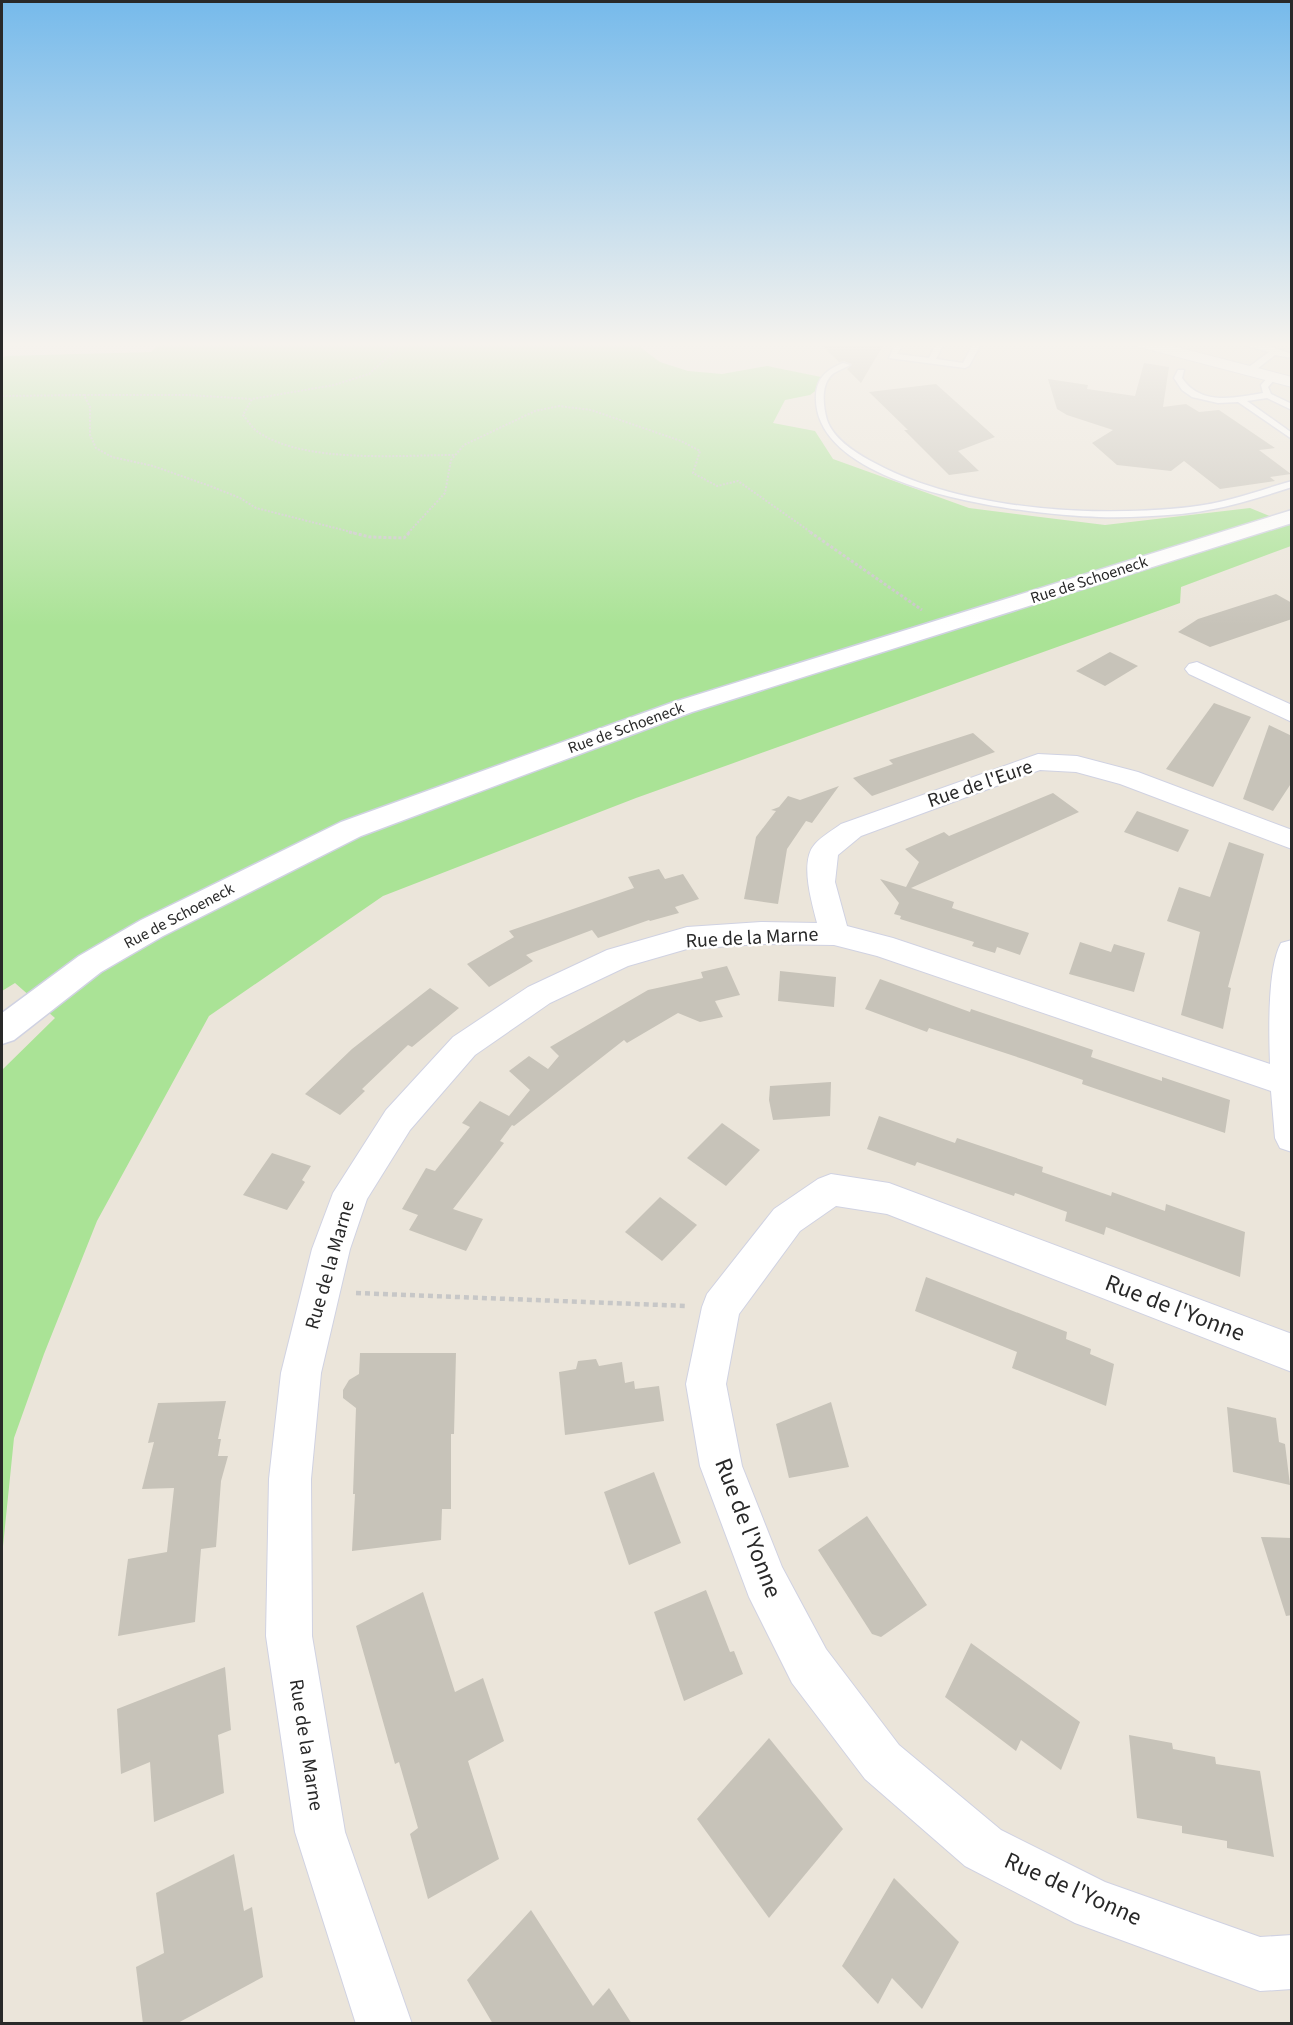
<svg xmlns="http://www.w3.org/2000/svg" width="1293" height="2025" font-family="'Source Sans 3',sans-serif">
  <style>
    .green { fill: #aae396 }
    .building { fill: #c7c3b9 }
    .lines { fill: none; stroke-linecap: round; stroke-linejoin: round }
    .service-casing { stroke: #d0d2e2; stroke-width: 3 }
    .minor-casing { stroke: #d0d2e2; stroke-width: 2 }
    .secondary-casing { stroke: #d0d2e2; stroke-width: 3 }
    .path-far2 { stroke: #c7c7c7; stroke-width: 2; stroke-dasharray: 2 1.5; stroke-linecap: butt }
    .path-far1 { stroke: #c7c7c7; stroke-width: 3; stroke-dasharray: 3 2; stroke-linecap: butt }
    .path { stroke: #c7c7c7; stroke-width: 4.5; stroke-dasharray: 5 4; stroke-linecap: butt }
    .service { fill: #fff; fill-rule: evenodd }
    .minor { fill: #fff; fill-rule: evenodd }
    .secondary { fill: #fff; fill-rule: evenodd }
    .labels { text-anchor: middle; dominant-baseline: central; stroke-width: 5; stroke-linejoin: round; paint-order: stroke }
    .far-street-label { font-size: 16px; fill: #292929; stroke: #fff }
    .street-label { font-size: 20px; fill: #292929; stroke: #fff }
    .near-street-label { font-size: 24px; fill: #292929; stroke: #fff }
  </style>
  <rect width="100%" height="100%" fill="#ebe5da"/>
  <polygon class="green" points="161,342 642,342 640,347 660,362 688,371 722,374 767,366 831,379 810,395 785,400 773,423 815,431 833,459 969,508 1105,525 1250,508 1291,525 1291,546 1181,587 1180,603 636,798 383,896 209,1016 97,1221 44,1354 14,1438 2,1556 2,1070 55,1018 15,983 2,991 2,358 6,356 151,352"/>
  <g class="building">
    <polygon points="819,342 885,342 861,383 847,369 852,364 844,361 839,362"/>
    <polygon points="1144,363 1169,367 1163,407 1186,404 1199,412 1219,410 1275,448 1259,450 1291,474 1270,477 1275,481 1220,489 1184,461 1171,471 1117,465 1092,443 1113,430 1067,415 1057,409 1048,379 1088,385 1087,389 1135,396"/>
    <polygon points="936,384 995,437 958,451 979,471 949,475 904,430 908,430 869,392"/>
    <polygon points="1276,594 1292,603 1292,619 1210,647 1178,632 1198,619"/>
    <polygon points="1110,652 1138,666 1105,686 1076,671"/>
    <polygon points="1214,703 1251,717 1213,787 1166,769"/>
    <polygon points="1269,725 1292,736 1292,782 1273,811 1243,799"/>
    <polygon points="973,733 995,752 872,796 853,778 893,764 889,760"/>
    <polygon points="839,786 812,823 806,821 787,849 778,904 744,899 756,837 776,811 771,810 779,807 788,796 800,800"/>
    <polygon points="1053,793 1079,812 911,888 954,902 952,908 1029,933 1020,955 997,947 995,953 972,946 974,942 900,919 901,916 894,914 899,903 880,879 906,887 919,862 905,849 944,832 949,836"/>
    <polygon points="1137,811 1189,830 1178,852 1124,832"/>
    <polygon points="1229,842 1264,854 1228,987 1231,988 1223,1029 1181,1015 1200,932 1167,921 1179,887 1210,897"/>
    <polygon points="659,869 665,879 683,874 699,899 675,907 679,913 650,921 649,920 598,938 592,930 526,955 533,961 489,987 467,964 514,937 509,931 634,888 628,877"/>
    <polygon points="1080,942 1111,952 1114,944 1145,953 1134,992 1069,974"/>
    <polygon points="727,966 740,995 715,1001 723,1017 700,1022 678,1013 627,1043 624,1040 514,1126 512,1125 500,1141 504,1143 453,1209 483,1219 466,1251 409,1230 418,1215 402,1209 426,1168 435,1171 470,1127 462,1123 480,1101 509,1116 530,1090 509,1071 529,1056 548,1069 559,1056 550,1047 648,990 703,978 701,972"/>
    <polygon points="780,971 836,977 834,1007 778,1001"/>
    <polygon points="880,979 970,1012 971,1009 1093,1050 1091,1057 1162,1081 1162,1077 1230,1100 1225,1133 1082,1084 1083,1080 1026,1060 929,1028 927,1032 865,1009"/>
    <polygon points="430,988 459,1008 412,1047 408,1045 362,1089 365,1091 340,1115 305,1094 352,1049"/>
    <polygon points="831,1082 830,1116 773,1120 769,1100 770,1086"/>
    <polygon points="879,1116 955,1143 957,1138 1043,1167 1042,1172 1111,1196 1112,1192 1165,1211 1166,1204 1245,1232 1240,1277 1106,1227 1104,1235 1065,1221 1067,1212 1015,1193 1014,1196 917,1162 915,1166 867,1149"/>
    <polygon points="722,1123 760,1150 726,1186 687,1158"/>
    <polygon points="272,1153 311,1166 302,1180 305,1182 287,1210 243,1195"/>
    <polygon points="660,1197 697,1225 662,1261 625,1232"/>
    <polygon points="926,1277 1067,1332 1066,1339 1091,1349 1090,1354 1114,1364 1106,1406 1012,1368 1017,1352 915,1311"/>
    <polygon points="360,1353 456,1353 454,1434 451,1434 451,1509 442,1509 441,1540 352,1551 355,1494 353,1494 356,1408 343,1398 343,1390 349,1380 359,1374"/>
    <polygon points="596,1359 599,1366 622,1362 625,1383 634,1381 635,1389 659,1386 664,1421 565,1435 559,1372 576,1369 578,1361"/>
    <polygon points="226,1401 218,1439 221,1439 218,1456 228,1456 221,1481 216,1547 201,1549 195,1622 118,1636 128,1559 167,1552 174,1488 142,1489 154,1442 148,1443 158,1403"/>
    <polygon points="831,1402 849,1467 789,1478 776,1424"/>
    <polygon points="1227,1407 1276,1418 1279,1442 1285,1444 1290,1485 1233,1472"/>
    <polygon points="654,1472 681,1543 629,1565 604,1492"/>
    <polygon points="867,1516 927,1605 881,1637 872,1634 818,1550"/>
    <polygon points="1261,1537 1292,1538 1292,1615 1286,1616"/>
    <polygon points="706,1590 730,1652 734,1651 743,1674 684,1701 654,1612"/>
    <polygon points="423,1592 455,1692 483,1678 504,1741 468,1761 499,1859 428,1899 410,1834 418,1828 399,1762 395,1764 356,1626"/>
    <polygon points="971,1643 1080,1722 1061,1770 1021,1740 1016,1751 945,1697"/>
    <polygon points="225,1667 231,1730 218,1735 224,1793 154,1822 150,1762 121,1774 117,1709"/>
    <polygon points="1129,1735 1172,1743 1173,1749 1215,1757 1216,1764 1260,1771 1274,1857 1227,1848 1227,1841 1182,1833 1182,1826 1137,1818"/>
    <polygon points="769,1738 843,1829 769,1918 697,1819"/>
    <polygon points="234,1854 244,1911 252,1907 263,1977 176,2024 143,2024 136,1967 164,1953 156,1893"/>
    <polygon points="894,1878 959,1942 922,2009 892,1978 878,2004 842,1966"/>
    <polygon points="531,1910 593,2006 609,1988 632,2024 493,2024 467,1980"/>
  </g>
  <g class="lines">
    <defs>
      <g id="service">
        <polygon points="896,342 904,342 897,354 929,358 937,342 945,342 936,359 963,363 974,342 982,342 969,366 965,368 889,358"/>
        <polygon points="1233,342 1266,345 1292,354 1292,358 1275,355 1252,373 1246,373 1246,369 1269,352"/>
        <path d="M843,363L850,365C845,368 839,370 834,373C820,383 823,406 827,420C833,438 853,451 869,460C958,510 1091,518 1190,507C1226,503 1257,491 1292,481V487C1255,499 1220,510 1181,514C1154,516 1126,518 1099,517C1030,515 811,491 816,395C817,377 828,369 843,363Z"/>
        <path d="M1178,370H1184L1182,378C1201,406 1234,398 1263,393L1261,385L1270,375H1276L1277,377L1268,387L1271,394L1292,404V410L1267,398L1247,401L1292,433V439L1238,402L1218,403L1192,397L1182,390L1174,378Z"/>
      </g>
      <g id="minor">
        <polygon points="1130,342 1157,342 1292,377 1292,387 1132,345"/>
        <polygon points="1197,662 1292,705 1292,722 1189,674 1185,669 1189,664"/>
        <path d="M1038,754L1077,756L1138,772L1292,830V849L1120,784L1076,772L1040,770L861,836L838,855L835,882L847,926L893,938L1270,1064C1269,1033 1267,969 1281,943L1292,940V1152L1280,1148L1275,1138L1271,1091L877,956L834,945L761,944L687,949L628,966L550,1003L475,1055L410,1130L367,1199L350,1249L321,1373L311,1479L312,1636L345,1832L412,2024H356L295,1832L266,1636L269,1479L281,1373L312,1249L333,1193L386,1110L453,1037L528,987L607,950L687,927L761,922L817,923C812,903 799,861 815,844C822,836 833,830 841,824Z"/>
        <polygon points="831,1174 889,1183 1292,1334 1292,1372 887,1214 836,1206 800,1231 739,1314 726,1384 742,1466 782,1567 826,1649 899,1745 1001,1830 1105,1882 1260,1937 1292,1935 1292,1989 1260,1991 1075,1923 965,1866 865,1779 792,1683 749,1597 700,1466 686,1384 702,1307 707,1294 774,1209 818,1179"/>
      </g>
      <polygon id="secondary" points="1292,510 1292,523 692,712 361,836 163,936 101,972 14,1040 2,1044 2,1013 79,956 141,920 341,822 674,702"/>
    </defs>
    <use href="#service" class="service-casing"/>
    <use href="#minor" class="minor-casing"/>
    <use href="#secondary" class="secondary-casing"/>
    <g class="path-far2">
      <path d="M404,342L369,374L334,385L252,399L243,415C248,421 252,428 258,432C305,464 400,455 455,455"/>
      <polyline points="84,395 188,395 252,399"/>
      <polyline points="2,396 84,395 90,407 90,435 96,448 112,457 153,466 210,486 240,498 256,508 355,533"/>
      <polyline points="408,533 445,493 451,460 464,445 535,411 559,406 591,410 681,441 700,451 693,473 717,486 738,481 812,533"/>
    </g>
    <g class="path-far1">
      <polyline points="349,532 370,537 404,538 410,532"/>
      <polyline points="810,532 922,610"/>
    </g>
    <polyline class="path" points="356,1293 687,1306"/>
    <use href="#service" class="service"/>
    <use href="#minor" class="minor"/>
    <use href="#secondary" class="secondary"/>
  </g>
  <linearGradient id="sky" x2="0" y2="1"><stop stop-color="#76baeb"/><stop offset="0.55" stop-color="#f6f3ee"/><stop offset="1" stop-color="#f6f3ee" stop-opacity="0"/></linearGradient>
  <rect width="1293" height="626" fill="url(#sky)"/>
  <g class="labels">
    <g class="far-street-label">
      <text transform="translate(1089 580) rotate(-18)">Rue de Schoeneck</text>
      <text transform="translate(626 728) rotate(-20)">Rue de Schoeneck</text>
      <text transform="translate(179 916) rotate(-28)">Rue de Schoeneck</text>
    </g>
    <g class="street-label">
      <text transform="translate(980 784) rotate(-19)">Rue de l'Eure</text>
      <text transform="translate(752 938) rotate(-3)">Rue de la Marne</text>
      <text transform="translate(330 1265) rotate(-74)">Rue de la Marne</text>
      <text transform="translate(306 1745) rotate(81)">Rue de la Marne</text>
    </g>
    <g class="near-street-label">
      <text transform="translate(1175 1308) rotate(21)">Rue de l'Yonne</text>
      <text transform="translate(748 1528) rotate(69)">Rue de l'Yonne</text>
      <text transform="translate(1073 1889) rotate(24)">Rue de l'Yonne</text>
    </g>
  </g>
  <rect width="1293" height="2025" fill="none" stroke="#292929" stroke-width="6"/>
</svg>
